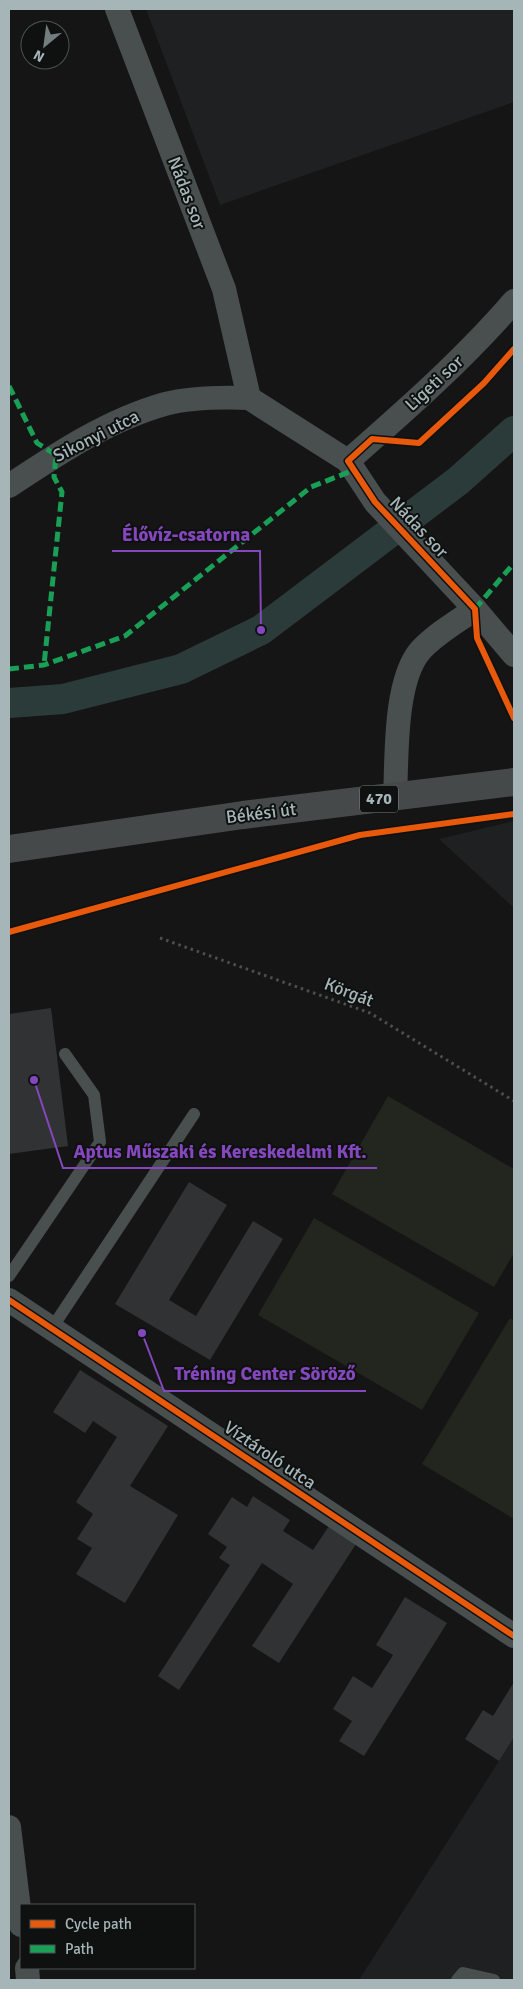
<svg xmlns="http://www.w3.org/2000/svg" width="523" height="1989" font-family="Signika,sans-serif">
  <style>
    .built { fill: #1f2021 }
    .green { fill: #22261f }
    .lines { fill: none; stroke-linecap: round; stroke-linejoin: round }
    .canal { stroke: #2b3b39; stroke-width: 30 }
    .building { fill: #313233 }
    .path { stroke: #4b4f50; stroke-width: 3; stroke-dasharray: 2.5 4; stroke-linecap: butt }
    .lane { stroke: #494e4e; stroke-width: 12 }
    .street { stroke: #494e4e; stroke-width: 24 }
    .primary { stroke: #46494a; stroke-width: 28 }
    .quiet { stroke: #1a9f57; stroke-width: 5; stroke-dasharray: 10 5; stroke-linecap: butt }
    .cycleway-casing { stroke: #0f1111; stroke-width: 9 }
    .cycleway { stroke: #e8590c; stroke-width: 6 }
    .labels { text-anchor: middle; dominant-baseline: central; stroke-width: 4; stroke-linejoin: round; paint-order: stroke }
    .shield { fill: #0f1111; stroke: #798485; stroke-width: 1 }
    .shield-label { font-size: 16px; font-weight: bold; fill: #a6b5b7 }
    .street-label { font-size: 18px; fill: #a6b5b7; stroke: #0f1111 }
    .leader { fill: none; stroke: #8447bd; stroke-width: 2 }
    .callout-dot { fill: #8447bd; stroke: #0f1111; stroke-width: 2 }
    .callout-label { font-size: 19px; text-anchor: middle; font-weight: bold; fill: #8447bd; stroke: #0f1111; stroke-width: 4; stroke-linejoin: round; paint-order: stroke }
  </style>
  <rect width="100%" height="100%" fill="#151515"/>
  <g class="built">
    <polygon points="146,9 514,9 514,102 220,205"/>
    <polygon points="514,821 514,908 439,839"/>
    <polygon points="514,1737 514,1980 359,1980 499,1761"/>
  </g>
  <g class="green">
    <polygon points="388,1096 514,1169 514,1253 494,1287 332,1194"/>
    <polygon points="314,1218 479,1313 422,1410 258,1315"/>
    <polygon points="510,1318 514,1321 514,1519 422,1464"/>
  </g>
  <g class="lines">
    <polyline class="canal" points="9,703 63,699 181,669 261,630 458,481 514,431"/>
  </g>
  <g class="building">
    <polygon points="51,1008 68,1146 9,1154 9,1014"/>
    <polygon points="189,1182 227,1205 169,1300 196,1316 253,1221 283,1239 210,1360 115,1304"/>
    <polygon points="80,1370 168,1426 130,1486 178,1515 125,1603 76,1574 92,1548 77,1539 93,1514 76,1502 117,1437 93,1421 85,1433 53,1412"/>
    <polygon points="253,1496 290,1520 283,1531 313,1550 329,1526 356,1544 279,1663 252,1646 293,1584 262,1563 179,1690 158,1676 230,1565 219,1558 227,1547 208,1534 232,1497 247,1507"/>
    <polygon points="405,1597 447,1623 364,1756 339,1741 352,1721 333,1709 353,1676 372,1688 393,1655 376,1645"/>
    <polygon points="514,1682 514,1737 499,1761 465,1739 483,1710 493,1716"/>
  </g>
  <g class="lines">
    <polyline class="path" points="160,938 370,1013 514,1101"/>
    <g class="lane">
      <polyline points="9,1276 100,1142 94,1095 65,1054"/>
      <polyline points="52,1328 194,1114"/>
      <polyline points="457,1980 463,1973 494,1980"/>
    </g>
    <g class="street">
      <polyline points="117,9 224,289 249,398 348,461 375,502 475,609 514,655"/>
      <path d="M348,461C406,410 464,359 514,301"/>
      <path d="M9,486C57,454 108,420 165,404C192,397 221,397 249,398"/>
      <path d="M395,798C397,758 394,682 420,651C435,634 457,622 475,609"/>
      <polyline points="9,1300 514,1636"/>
      <polyline points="9,1827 21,1925"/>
      <polyline points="27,1968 28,1980"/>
    </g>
    <polyline class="primary" points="9,849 243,815 514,782"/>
    <g class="quiet">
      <polyline points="9,386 37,443 56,455 54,477 62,492 44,665"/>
      <polyline points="475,609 514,563"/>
      <polyline points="9,669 44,665 125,636 311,487 354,470"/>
    </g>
    <defs>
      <g id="cycleway">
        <polyline points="514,349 484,383 419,443 372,439 348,461 375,502 475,609 477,638 514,718"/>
        <polyline points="9,932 360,835 514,814"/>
        <polyline points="9,1300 514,1636"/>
      </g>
    </defs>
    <use href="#cycleway" class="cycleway-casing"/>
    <use href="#cycleway" class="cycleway"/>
  </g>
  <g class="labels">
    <rect class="shield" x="360" y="785.5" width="38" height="27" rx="4"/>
    <g class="shield-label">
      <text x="379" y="799">470</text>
    </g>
    <g class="street-label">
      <text transform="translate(187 193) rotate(69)">Nádas sor</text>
      <text transform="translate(434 383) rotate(-43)">Ligeti sor</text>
      <text transform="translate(96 436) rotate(-27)">Sikonyi utca</text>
      <text transform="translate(419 527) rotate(47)">Nádas sor</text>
      <text transform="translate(261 813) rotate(-7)">Békési út</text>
      <text transform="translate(349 992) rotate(21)">Körgát</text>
      <text transform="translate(270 1455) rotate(34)">Víztároló utca</text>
    </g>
  </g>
  <path class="leader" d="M261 630L260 551H112M34 1080L63 1168H377M142 1333L164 1391H366"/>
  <g class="callout-dot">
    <circle cx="261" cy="630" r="5"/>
    <circle cx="34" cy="1080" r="5"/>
    <circle cx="142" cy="1333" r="5"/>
  </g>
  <g class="callout-label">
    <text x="186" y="541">Élővíz-csatorna</text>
    <text x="220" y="1158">Aptus Műszaki és Kereskedelmi Kft.</text>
    <text x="265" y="1380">Tréning Center Söröző</text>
  </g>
  <rect width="523" height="1989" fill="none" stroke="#a6b5b7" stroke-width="20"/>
  <rect x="20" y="1904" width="175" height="65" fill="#0f1111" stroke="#4b5353"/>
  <rect x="30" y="1920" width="25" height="8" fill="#e8590c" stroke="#4b5353"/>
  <text x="65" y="1929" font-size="15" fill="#a6b5b7">Cycle path</text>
  <rect x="30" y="1945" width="25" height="8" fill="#1a9f57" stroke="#4b5353"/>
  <text x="65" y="1954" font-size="15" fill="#a6b5b7">Path</text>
  <g transform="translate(45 45) rotate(209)"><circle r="24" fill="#0f1111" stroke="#4b5353"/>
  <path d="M0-4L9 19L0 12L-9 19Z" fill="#737d7e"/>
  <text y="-8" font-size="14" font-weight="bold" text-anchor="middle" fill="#a6b5b7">N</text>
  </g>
</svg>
